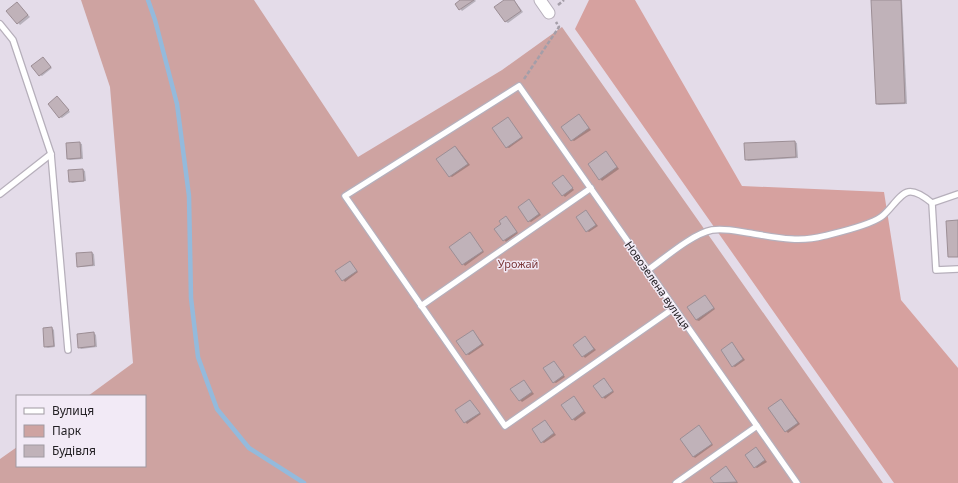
<svg xmlns="http://www.w3.org/2000/svg" width="958" height="483" font-family="'Noto Sans',sans-serif">
  <style>
    .green { fill: #cea3a1 }
    .forest { fill: #d6a19f }
    .shadow { fill: #0003 }
    .lines { fill: none; stroke-linecap: round; stroke-linejoin: round }
    .stream { stroke: #94badc; stroke-width: 4.5 }
    .building { fill: #c0b2b9; stroke: #9c8e95 }
    .service-casing { stroke: #b6afbb; stroke-width: 8 }
    .minor-casing { stroke: #b6afbb; stroke-width: 13 }
    .path { stroke: #a49ea8; stroke-width: 2.5; stroke-dasharray: 4 2; stroke-linecap: butt }
    .service { stroke: #fff; stroke-width: 5.5 }
    .minor { stroke: #fff; stroke-width: 11 }
    .labels { text-anchor: middle; dominant-baseline: central; stroke-width: 3; stroke-linejoin: round; paint-order: stroke }
    .park-label { font-size: 11px; fill: #7b383a; stroke: #f2eaf6 }
    .street-label { font-size: 11px; fill: #242125; stroke: #f2eaf6 }
  </style>
  <rect width="100%" height="100%" fill="#e4dce9"/>
  <polygon class="green" points="81,0 254,0 358,157 502,70 562,27 883,483 0,483 0,459 17,447 17,466 145,466 145,396 88,396 133,363 110,87"/>
  <polygon class="forest" points="589,0 635,0 742,186 884,192 901,300 958,368 958,483 894,483 575,29"/>
  <g class="shadow">
    <polygon points="462,0 475,0 476,1 462,11 456,4"/>
    <polygon points="506,0 514,0 523,12 508,23 505,21"/>
    <polygon points="872,0 902,0 907,104 879,105 877,104"/>
    <polygon points="17,3 30,17 20,25 8,11"/>
    <polygon points="43,58 52,68 42,76 40,75"/>
    <polygon points="59,98 70,112 62,118 60,117"/>
    <polygon points="579,115 591,130 574,141 572,140"/>
    <polygon points="508,118 523,138 509,148 506,147"/>
    <polygon points="795,142 797,143 798,158 748,161 746,159"/>
    <polygon points="79,143 82,144 83,159 70,160 68,159"/>
    <polygon points="456,147 470,165 452,177 450,176"/>
    <polygon points="606,152 619,169 602,181 589,165"/>
    <polygon points="83,170 85,171 86,181 72,183 70,181"/>
    <polygon points="563,176 574,190 565,197 563,195"/>
    <polygon points="529,201 541,215 531,222 529,221"/>
    <polygon points="586,211 598,226 589,232 587,231"/>
    <polygon points="506,218 518,233 506,242 496,229 503,224"/>
    <polygon points="470,233 484,252 465,266 450,247"/>
    <polygon points="92,253 94,254 95,266 80,267 78,266"/>
    <polygon points="350,262 358,272 345,282 336,271"/>
    <polygon points="705,296 715,309 699,321 696,320"/>
    <polygon points="52,328 54,330 55,347 48,348 45,347"/>
    <polygon points="473,331 484,345 469,355 467,354"/>
    <polygon points="94,333 96,335 97,347 81,349 79,347"/>
    <polygon points="585,338 596,350 585,358 575,345"/>
    <polygon points="732,343 745,360 735,367 733,366"/>
    <polygon points="554,362 565,377 556,383 553,382"/>
    <polygon points="604,379 614,392 605,399 603,397"/>
    <polygon points="524,381 534,394 522,402 520,400"/>
    <polygon points="574,398 586,413 575,421 573,419"/>
    <polygon points="781,400 800,424 788,433 786,431"/>
    <polygon points="470,401 481,414 467,424 456,410"/>
    <polygon points="545,421 556,435 544,443 542,442"/>
    <polygon points="699,426 713,445 695,458 693,456"/>
    <polygon points="756,448 767,462 757,468 755,467"/>
    <polygon points="726,468 728,469 738,483 715,483 711,478"/>
  </g>
  <g class="lines">
    <polyline class="stream" points="148,0 155,20 177,104 189,196 191,298 198,357 217,409 249,448 304,483"/>
  </g>
  <g class="building">
    <polygon points="460,0 474,0 459,10 455,4"/>
    <polygon points="504,0 514,0 521,11 505,22 494,7"/>
    <polygon points="871,0 901,0 905,103 876,104"/>
    <polygon points="17,2 28,15 17,24 6,11"/>
    <polygon points="43,57 51,67 39,76 31,66"/>
    <polygon points="57,96 69,110 59,118 48,104"/>
    <polygon points="579,114 589,128 571,141 561,127"/>
    <polygon points="508,117 522,137 506,148 492,128"/>
    <polygon points="795,141 796,157 745,160 744,143"/>
    <polygon points="80,142 81,158 67,159 66,143"/>
    <polygon points="455,146 468,164 449,177 436,159"/>
    <polygon points="606,151 617,167 599,180 588,164"/>
    <polygon points="83,169 84,181 69,182 68,170"/>
    <polygon points="563,175 573,188 562,196 552,183"/>
    <polygon points="529,199 539,214 528,222 518,207"/>
    <polygon points="586,210 596,225 586,232 576,217"/>
    <polygon points="506,216 517,232 503,241 494,229 501,224 499,221"/>
    <polygon points="958,220 958,257 948,257 946,221"/>
    <polygon points="470,232 483,251 462,265 449,247"/>
    <polygon points="92,252 93,265 77,267 76,253"/>
    <polygon points="350,261 357,271 342,281 335,271"/>
    <polygon points="705,295 714,308 696,320 687,307"/>
    <polygon points="52,327 54,346 44,347 43,328"/>
    <polygon points="473,330 482,344 466,355 456,341"/>
    <polygon points="94,332 95,346 78,348 77,334"/>
    <polygon points="585,336 594,349 582,357 573,345"/>
    <polygon points="732,342 743,359 732,367 721,350"/>
    <polygon points="554,361 564,375 553,383 543,368"/>
    <polygon points="604,378 613,391 602,398 593,386"/>
    <polygon points="524,380 532,392 519,401 510,389"/>
    <polygon points="574,396 584,411 572,420 561,405"/>
    <polygon points="781,399 798,423 785,432 768,408"/>
    <polygon points="470,400 480,413 464,423 455,410"/>
    <polygon points="545,420 554,433 541,443 532,429"/>
    <polygon points="699,425 712,444 693,457 680,439"/>
    <polygon points="756,447 765,460 754,468 745,455"/>
    <polygon points="726,466 737,482 714,483 710,478"/>
  </g>
  <g class="lines">
    <defs>
      <g id="service">
        <polyline points="0,24 13,40 51,154 68,350"/>
        <polyline points="0,194 51,154"/>
        <polyline points="932,203 936,270 958,269"/>
        <path d="M648,270C665,258 692,234 712,230C725,228 736,231 749,233C774,237 798,243 824,236C840,232 868,226 881,217C890,211 899,194 908,192C916,190 926,198 932,203L958,194"/>
        <polyline points="421,306 591,188"/>
        <polyline points="674,308 505,426 345,196 519,86 797,483"/>
        <polyline points="676,483 757,426"/>
      </g>
      <polyline id="minor" points="540,0 549,13"/>
    </defs>
    <use href="#service" class="service-casing"/>
    <use href="#minor" class="minor-casing"/>
    <g class="path">
      <polyline points="558,5 564,0"/>
      <polyline points="524,79 559,27 556,22"/>
    </g>
    <use href="#service" class="service"/>
    <use href="#minor" class="minor"/>
  </g>
  <g class="labels">
    <g class="park-label">
      <text x="518" y="263">Урожай</text>
    </g>
    <g class="street-label">
      <text transform="translate(658 285) rotate(55)">Новозелена вулиця</text>
    </g>
  </g>
  <rect x="16" y="395" width="130" height="72" fill="#f2eaf6" stroke="#a09aa2"/>
  <rect x="24" y="408" width="20" height="6" fill="#ffffff" stroke="#a09aa2"/>
  <text x="52" y="415" font-size="12" fill="#242125">Вулиця</text>
  <rect x="24" y="425" width="20" height="12" fill="#cea3a1" stroke="#a09aa2"/>
  <text x="52" y="435" font-size="12" fill="#242125">Парк</text>
  <rect x="24" y="445" width="20" height="12" fill="#c0b2b9" stroke="#a09aa2"/>
  <text x="52" y="455" font-size="12" fill="#242125">Будівля</text>
</svg>
